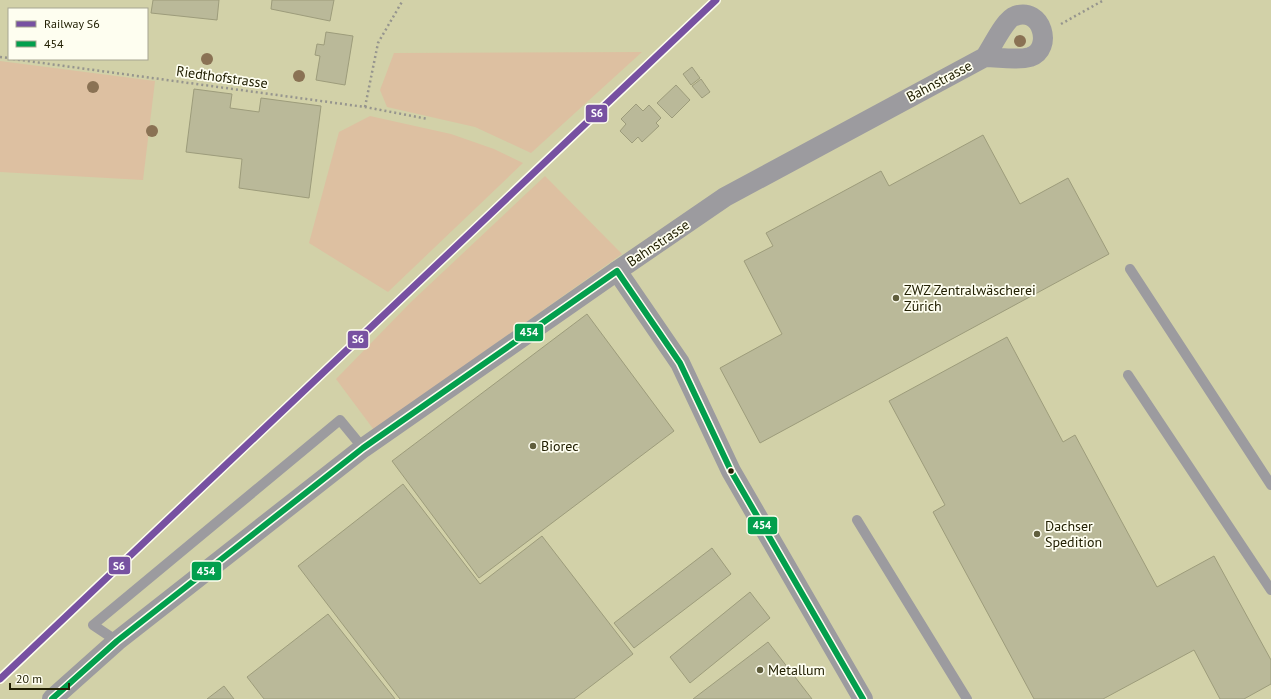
<svg xmlns="http://www.w3.org/2000/svg" width="1271" height="699" font-family="'PT Sans',sans-serif">
  <style>
    .green { fill: #ddc0a1 }
    .building { fill: #bab999; stroke: #9d9c7b }
    .lines { fill: none; stroke-linecap: round; stroke-linejoin: round }
    .path { stroke: #96958e; stroke-width: 2.5; stroke-dasharray: 2 3; stroke-linecap: butt }
    .lane { stroke: #9c9b9f; stroke-width: 10 }
    .street { stroke: #9c9b9f; stroke-width: 20 }
    .bus-1-casing { stroke: #fefef0; stroke-width: 9 }
    .bus-1 { stroke: #029f4d; stroke-width: 6 }
    .rail-1-casing { stroke: #fefef0; stroke-width: 10 }
    .rail-1 { stroke: #7751a1; stroke-width: 7 }
    .tree { fill: #8a7254 }
    .poi-dot { fill: #605e3d; stroke: #fefef0; stroke-width: 1.5 }
    .bus-dot { fill: #222003; stroke: #fefef0; stroke-width: 1.5 }
    .labels { text-anchor: middle; dominant-baseline: central; stroke-width: 3.5; stroke-linejoin: round; paint-order: stroke }
    .street-label { font-size: 14px; fill: #222003; stroke: #fefef0 }
    .poi-label { font-size: 14px; fill: #222003; stroke: #fefef0; text-anchor: start }
    .line-badge { stroke: #fefef0; stroke-width: 1.5 }
    .badge-label { font-size: 11px; text-anchor: middle; font-weight: bold; fill: #fff }
  </style>
  <rect width="100%" height="100%" fill="#d2d1a8"/>
  <g class="green">
    <polygon points="642,52 531,153 475,127 387,107 380,90 394,53"/>
    <polygon points="0,61 155,81 143,180 0,172"/>
    <polygon points="370,116 451,134 494,149 523,163 388,292 309,243 339,132"/>
    <polygon points="545,176 622,254 374,430 336,379 411,302"/>
  </g>
  <g class="building">
    <polygon points="153,0 219,0 217,20 151,13"/>
    <polygon points="272,0 334,0 330,21 271,9"/>
    <polygon points="326,32 353,36 345,85 316,80 320,56 315,55 317,44 324,45"/>
    <polygon points="692,67 700,78 691,85 683,74"/>
    <polygon points="701,79 710,92 702,98 692,86"/>
    <polygon points="676,85 690,100 672,118 657,103"/>
    <polygon points="194,89 232,94 230,108 259,112 261,98 321,106 309,198 239,188 242,159 186,152"/>
    <polygon points="636,104 643,111 649,105 661,118 656,123 659,126 642,142 638,137 632,143 620,131 626,124 621,119"/>
    <polygon points="983,135 1020,204 1068,178 1109,254 760,443 720,368 782,334 744,261 773,246 766,233 881,171 889,186"/>
    <polygon points="587,314 674,431 479,578 392,461"/>
    <polygon points="1007,337 1063,442 1075,435 1157,587 1214,556 1271,660 1271,684 1244,699 1220,699 1194,650 1103,699 1034,699 933,512 945,505 889,401"/>
    <polygon points="403,484 480,584 542,536 633,654 574,699 400,699 298,566"/>
    <polygon points="712,548 731,574 634,648 614,623"/>
    <polygon points="750,592 770,618 690,683 670,657"/>
    <polygon points="328,614 395,699 264,699 247,677"/>
    <polygon points="768,642 812,699 693,699"/>
    <polygon points="224,686 234,699 207,699"/>
  </g>
  <g class="lines">
    <g class="path">
      <polyline points="1061,24 1104,0"/>
      <polyline points="0,57 9,58"/>
      <polyline points="13,59 365,107 428,119"/>
      <polyline points="365,107 378,43 403,0"/>
    </g>
    <g class="lane">
      <polyline points="1130,269 1271,485"/>
      <polyline points="1128,375 1271,590"/>
      <polyline points="857,520 967,699"/>
      <polyline points="117,641 93,625 340,420 363,448"/>
    </g>
    <g class="street">
      <polyline points="617,271 680,363 731,471 863,699"/>
      <path d="M52,699L117,641L363,448L617,271L725,197L985,57C999,57 1016,61 1030,57C1054,49 1042,6 1015,16C1005,19 992,47 985,57"/>
    </g>
    <defs>
      <polyline id="bus-1" points="52,699 117,641 363,448 617,271 680,363 731,471 863,699"/>
    </defs>
    <use href="#bus-1" class="bus-1-casing"/>
    <use href="#bus-1" class="bus-1"/>
    <defs>
      <polyline id="rail-1" points="0,679 716,0"/>
    </defs>
    <use href="#rail-1" class="rail-1-casing"/>
    <use href="#rail-1" class="rail-1"/>
  </g>
  <g class="tree">
    <circle cx="1020" cy="41" r="6"/>
    <circle cx="207" cy="59" r="6"/>
    <circle cx="299" cy="76" r="6"/>
    <circle cx="93" cy="87" r="6"/>
    <circle cx="152" cy="131" r="6"/>
  </g>
  <g class="poi-dot">
    <circle cx="896" cy="298" r="4"/>
    <circle cx="533" cy="446" r="4"/>
    <circle cx="1037" cy="534" r="4"/>
    <circle cx="760" cy="670" r="4"/>
  </g>
  <circle class="bus-dot" cx="731" cy="471" r="3.5"/>
  <g class="labels">
    <g class="street-label">
      <text transform="translate(222 77) rotate(8)">Riedthofstrasse</text>
      <text transform="translate(939 81) rotate(-28)">Bahnstrasse</text>
      <text transform="translate(658 243) rotate(-34)">Bahnstrasse</text>
    </g>
    <g class="poi-label">
      <text x="904" y="290">ZWZ Zentralwäscherei<tspan x="904" dy="16">Zürich</tspan></text>
      <text x="541" y="446">Biorec</text>
      <text x="1045" y="526">Dachser<tspan x="1045" dy="16">Spedition</tspan></text>
      <text x="768" y="670">Metallum</text>
    </g>
  </g>
  <g class="line-badge">
    <rect x="585" y="104" width="23" height="19" rx="4" fill="#7751a1"/>
    <rect x="514" y="323" width="30" height="19" rx="4" fill="#029f4d"/>
    <rect x="347" y="330" width="22" height="19" rx="4" fill="#7751a1"/>
    <rect x="747" y="516" width="31" height="19" rx="4" fill="#029f4d"/>
    <rect x="108" y="556" width="23" height="19" rx="4" fill="#7751a1"/>
    <rect x="191" y="561" width="31" height="20" rx="4" fill="#029f4d"/>
  </g>
  <g class="badge-label">
    <text x="597" y="117">S6</text>
    <text x="529" y="336">454</text>
    <text x="358" y="343">S6</text>
    <text x="762" y="529">454</text>
    <text x="119" y="570">S6</text>
    <text x="206" y="575">454</text>
  </g>
  <rect x="8" y="8" width="140" height="52" fill="#fefef0" stroke="#a6a591"/>
  <rect x="16" y="21" width="20" height="6" fill="#7751a1" stroke="#a6a591"/>
  <text x="44" y="28" font-size="12" fill="#222003">Railway S6</text>
  <rect x="16" y="41" width="20" height="6" fill="#029f4d" stroke="#a6a591"/>
  <text x="44" y="48" font-size="12" fill="#222003">454</text>
  <path d="M10 683v6h59v-6" fill="none" stroke="#222003" stroke-width="2"/>
  <text x="16" y="683" font-size="12" fill="#222003" stroke="#fefef0" stroke-width="3" paint-order="stroke">20 m</text>
</svg>
